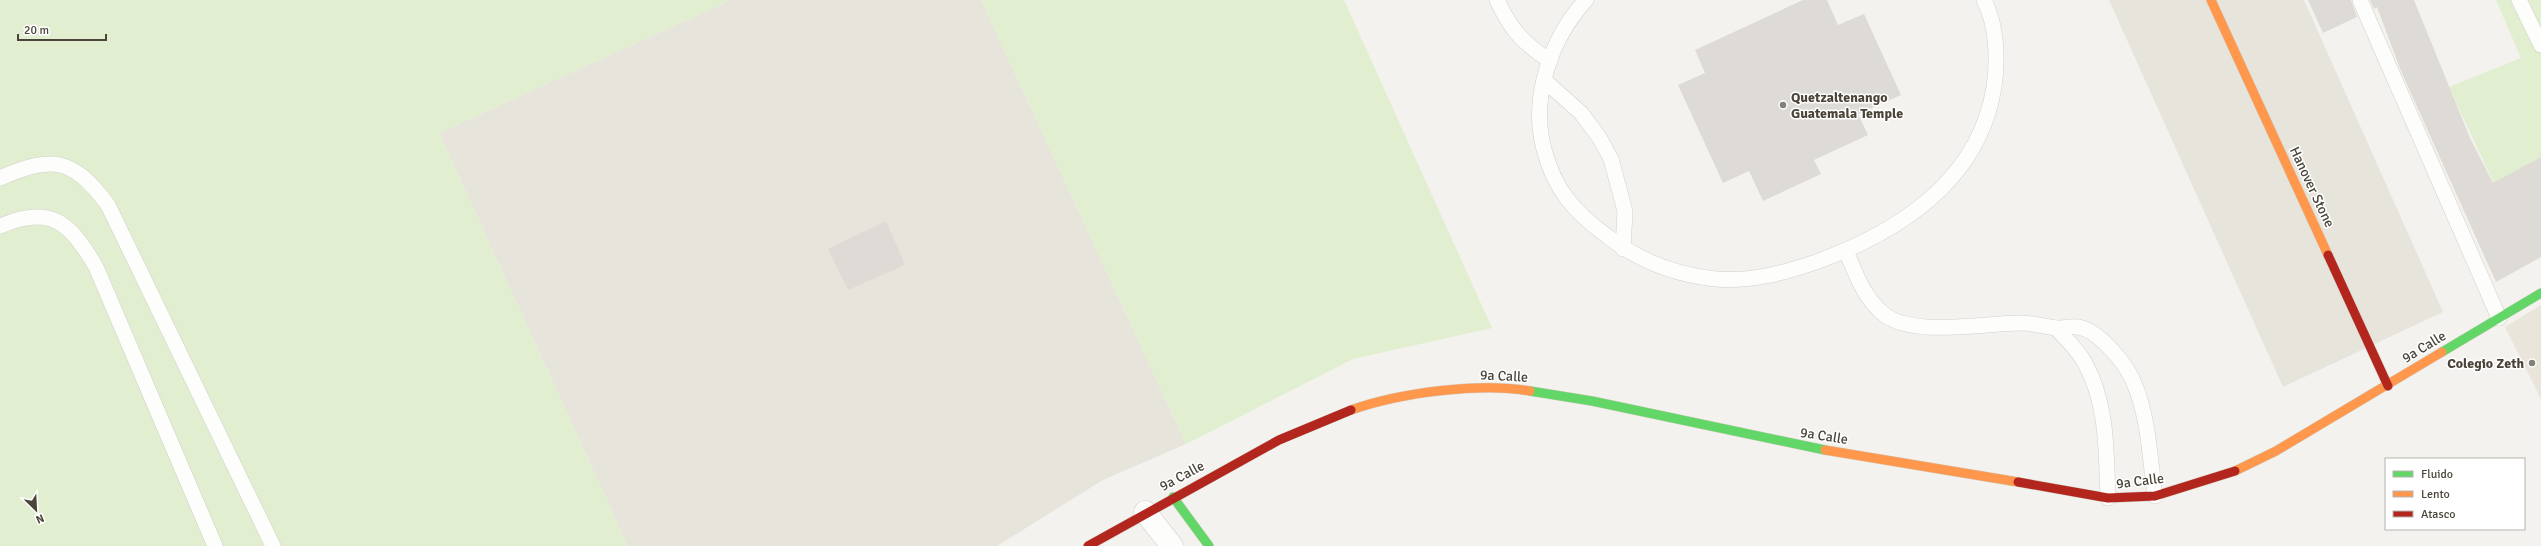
<svg xmlns="http://www.w3.org/2000/svg" width="2541" height="546" font-family="Signika,sans-serif">
  <style>
    .residential { fill: #e7e4dc }
    .education { fill: #eae5da }
    .green { fill: #e1eecf }
    .building { fill: #dedbd6 }
    .lines { fill: none; stroke-linecap: round; stroke-linejoin: round }
    .lane-casing { stroke: #d2d0cb; stroke-width: 16 }
    .street-casing { stroke: #d2d0cb; stroke-width: 23 }
    .fast-casing { stroke: #d3cfc5; stroke-width: 10 }
    .slow-casing { stroke: #d3cfc5; stroke-width: 10 }
    .jam-casing { stroke: #d3cfc5; stroke-width: 10 }
    .lane { stroke: #fdfdfc; stroke-width: 15 }
    .street { stroke: #fdfdfc; stroke-width: 22 }
    .fast { stroke: #63d668; stroke-width: 9 }
    .slow { stroke: #ff974d; stroke-width: 9 }
    .jam { stroke: #b3261e; stroke-width: 9 }
    .poi-dot { fill: #868178; stroke: #fff; stroke-width: 1.5 }
    .labels { text-anchor: middle; dominant-baseline: central; stroke-width: 3; stroke-linejoin: round; paint-order: stroke }
    .poi-label { font-size: 14px; font-weight: bold; fill: #4b4439; stroke: #fff; text-anchor: start }
    .street-label { font-size: 14px; fill: #4b4439; stroke: #fff }
  </style>
  <rect width="100%" height="100%" fill="#f4f2ee"/>
  <g class="residential">
    <polygon points="731,0 981,0 1186,444 1103,480 997,546 628,546 439,133"/>
    <polygon points="2109,0 2304,0 2443,312 2283,387"/>
  </g>
  <polygon class="education" points="2541,305 2541,399 2505,327"/>
  <g class="green">
    <polygon points="0,0 731,0 439,133 628,546 0,546"/>
    <polygon points="981,0 1344,0 1492,328 1353,359 1186,444"/>
    <polygon points="2496,0 2541,0 2541,157 2516,171 2497,190 2449,87 2521,58"/>
  </g>
  <g class="building">
    <polygon points="1803,0 1827,0 1838,25 1864,14 1901,95 1858,114 1868,135 1814,160 1821,174 1763,201 1749,171 1723,183 1678,85 1705,73 1695,50"/>
    <polygon points="2308,0 2351,0 2357,17 2323,33"/>
    <polygon points="2370,0 2414,0 2470,138 2493,183 2541,157 2541,257 2496,282 2401,71 2377,7 2374,9"/>
    <polygon points="886,221 905,265 848,290 828,249"/>
  </g>
  <g class="lines">
    <defs>
      <g id="lane">
        <path d="M1497,0C1511,30 1523,43 1550,61"/>
        <path d="M1586,0C1551,38 1530,98 1544,149C1554,189 1574,212 1607,236C1639,261 1676,275 1716,279C1750,282 1784,273 1816,262C1899,232 1979,181 1994,87C1998,60 1997,25 1984,0"/>
        <polyline points="2360,0 2499,318"/>
        <polyline points="2519,0 2541,45"/>
        <polyline points="1544,80 1581,113 1599,137 1611,159 1625,211 1623,249"/>
        <path d="M0,178C53,155 73,158 108,205L273,546"/>
        <path d="M0,226C52,204 70,223 96,267L215,546"/>
        <path d="M1846,251C1856,274 1864,299 1885,315C1914,337 1985,323 2021,323C2034,323 2045,327 2057,328C2064,328 2071,326 2078,327C2099,330 2127,365 2134,383C2149,418 2150,460 2155,496"/>
        <path d="M2056,328C2066,339 2078,350 2085,363C2108,405 2106,453 2108,498"/>
      </g>
      <polyline id="street" points="1145,512 1172,546"/>
      <g id="fast">
        <polyline points="2442,352 2541,293"/>
        <polyline points="1530,391 1592,401 1825,450"/>
        <polyline points="1173,497 1209,546"/>
      </g>
      <g id="slow">
        <polyline points="2211,0 2328,255"/>
        <path d="M1351,410C1399,393 1480,382 1530,391"/>
        <polyline points="1825,450 2018,482"/>
        <polyline points="2235,471 2276,451 2442,352"/>
      </g>
      <g id="jam">
        <polyline points="2328,255 2388,386"/>
        <polyline points="2018,482 2108,498 2155,496 2235,471"/>
        <polyline points="1088,546 1279,440 1351,410"/>
      </g>
    </defs>
    <use href="#lane" class="lane-casing"/>
    <use href="#street" class="street-casing"/>
    <use href="#fast" class="fast-casing"/>
    <use href="#slow" class="slow-casing"/>
    <use href="#jam" class="jam-casing"/>
    <use href="#lane" class="lane"/>
    <use href="#street" class="street"/>
    <use href="#fast" class="fast"/>
    <use href="#slow" class="slow"/>
    <use href="#jam" class="jam"/>
  </g>
  <g class="poi-dot">
    <circle cx="1783" cy="105" r="4"/>
    <circle cx="2532" cy="363" r="4"/>
  </g>
  <g class="labels">
    <g class="poi-label">
      <text x="1791" y="97">Quetzaltenango<tspan x="1791" dy="16">Guatemala Temple</tspan></text>
      <text x="2524" y="363" text-anchor="end">Colegio Zeth</text>
    </g>
    <g class="street-label">
      <text transform="translate(2312 187) rotate(65)">Hanover Stone</text>
      <text transform="translate(2424 347) rotate(-31)">9a Calle</text>
      <text transform="translate(1504 376) rotate(3)">9a Calle</text>
      <text transform="translate(1824 436) rotate(9)">9a Calle</text>
      <text transform="translate(1182 476) rotate(-28)">9a Calle</text>
      <text transform="translate(2140 481) rotate(-7)">9a Calle</text>
    </g>
  </g>
  <rect x="2385" y="458" width="140" height="72" fill="#ffffff" stroke="#b7b4b0"/>
  <rect x="2393" y="471" width="20" height="6" fill="#63d668" stroke="#b7b4b0"/>
  <text x="2421" y="478" font-size="12" fill="#4b4439">Fluido</text>
  <rect x="2393" y="491" width="20" height="6" fill="#ff974d" stroke="#b7b4b0"/>
  <text x="2421" y="498" font-size="12" fill="#4b4439">Lento</text>
  <rect x="2393" y="511" width="20" height="6" fill="#b3261e" stroke="#b7b4b0"/>
  <text x="2421" y="518" font-size="12" fill="#4b4439">Atasco</text>
  <g transform="translate(36 510) rotate(156)" stroke="#ffffff" stroke-width="3" paint-order="stroke">
  <path d="M0-3L7 15L0 10L-7 15Z" fill="#4b4439"/>
  <text y="-6" font-size="11" font-weight="bold" text-anchor="middle" fill="#4b4439">N</text>
  </g>
  <path d="M18 34v6h88v-6" fill="none" stroke="#4b4439" stroke-width="2"/>
  <text x="24" y="34" font-size="12" fill="#4b4439" stroke="#ffffff" stroke-width="3" paint-order="stroke">20 m</text>
</svg>
